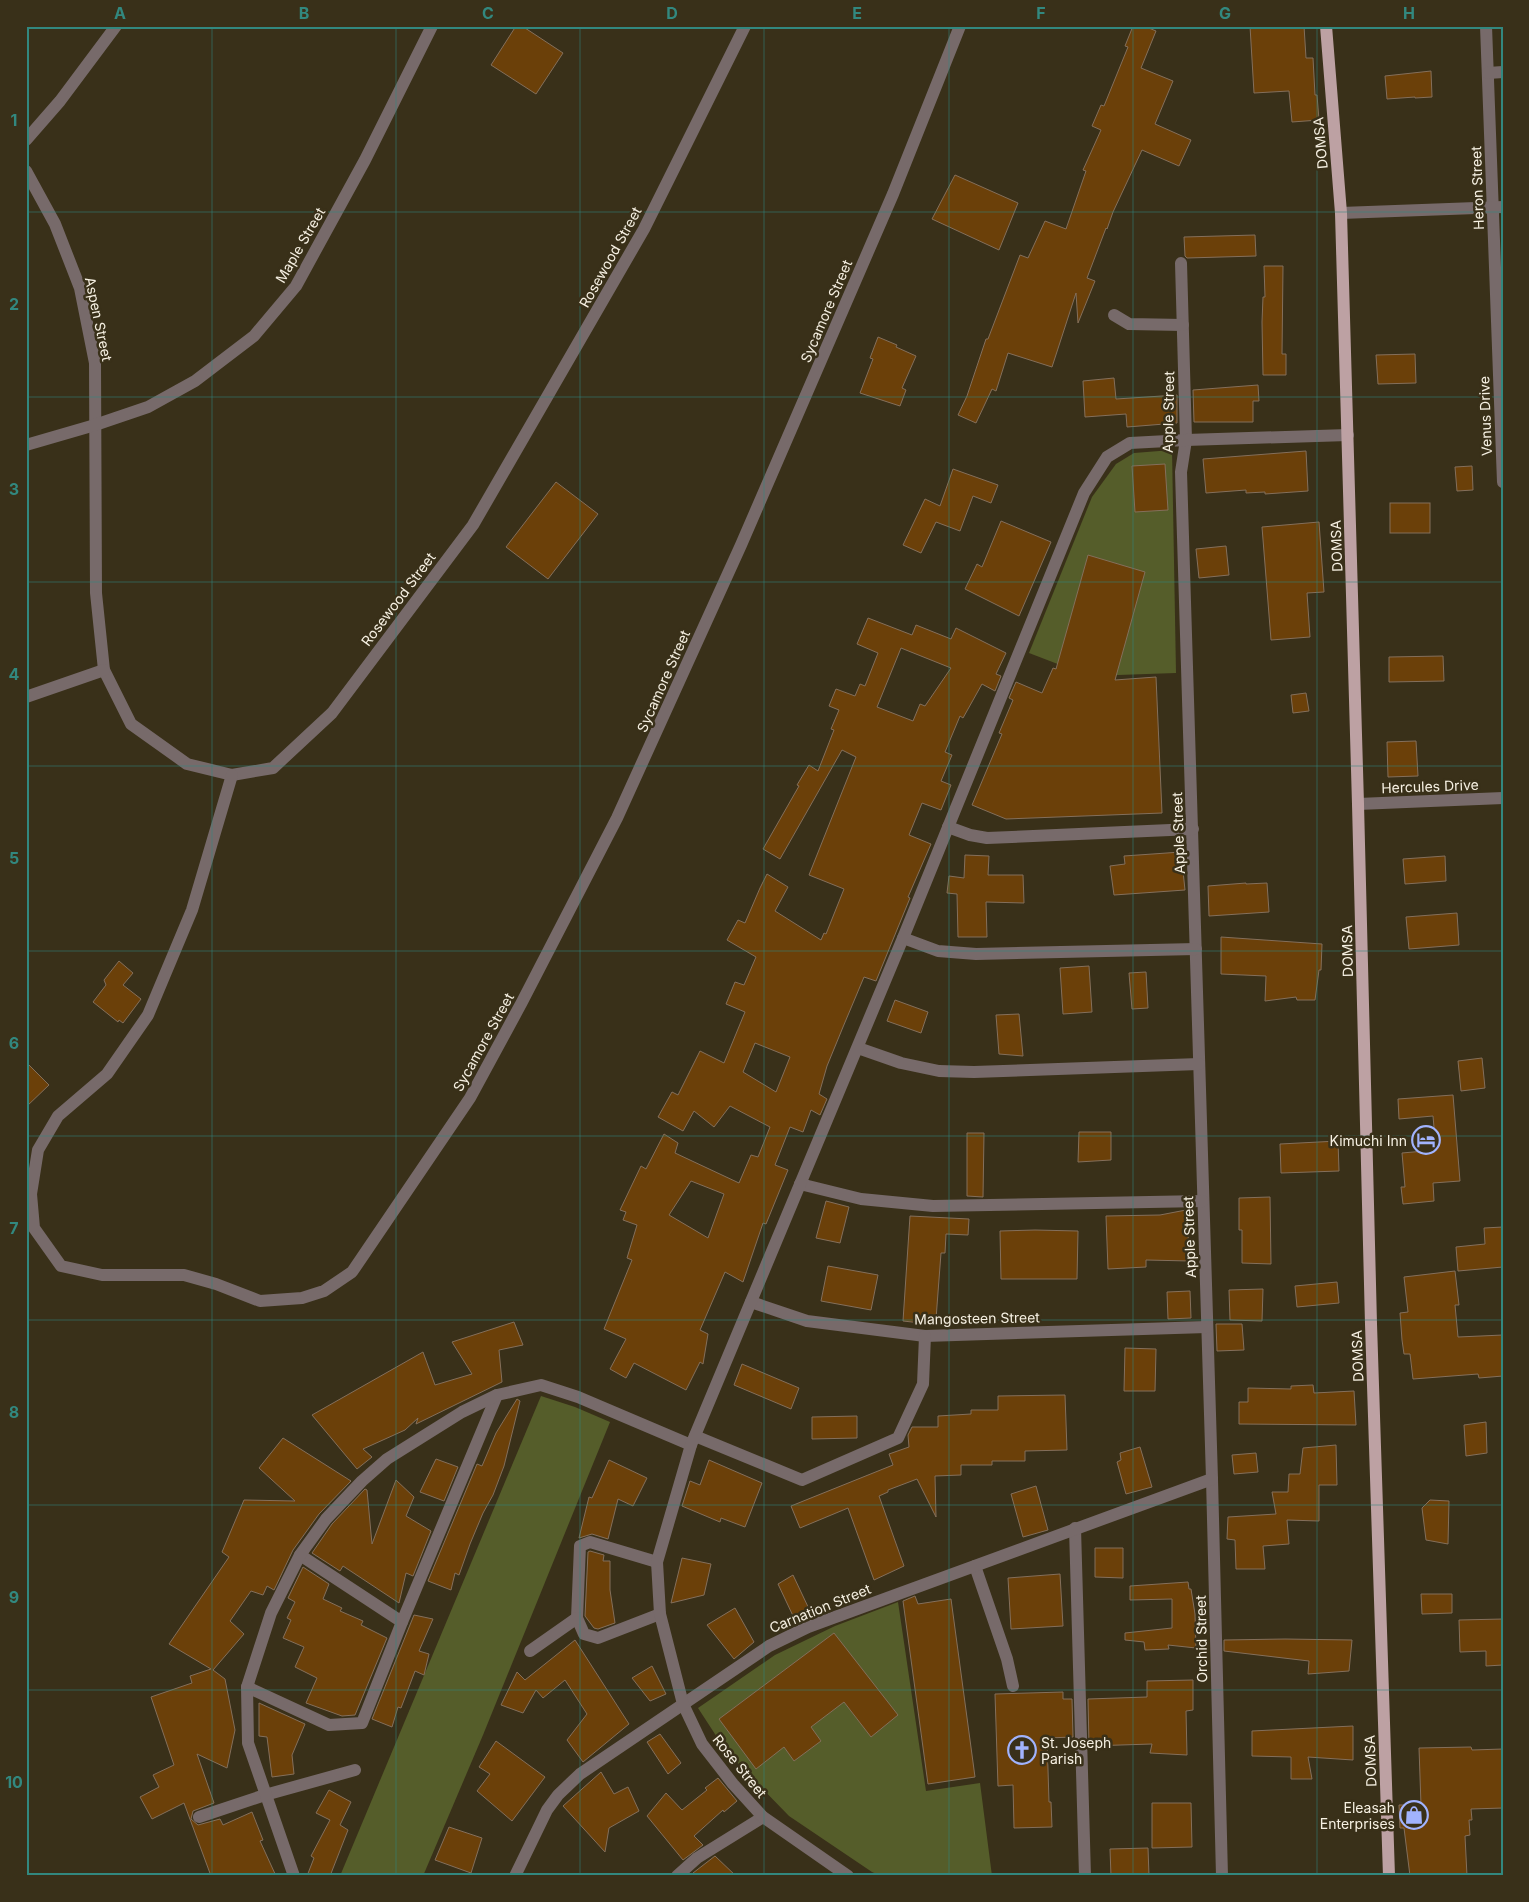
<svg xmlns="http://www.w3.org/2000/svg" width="1529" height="1902" font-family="Inter,sans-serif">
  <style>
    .green { fill: #555d2a }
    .building { fill: #6b4009; stroke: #846f5b; fill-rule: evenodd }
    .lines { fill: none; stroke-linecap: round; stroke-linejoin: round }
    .minor { stroke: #776a6a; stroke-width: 12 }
    .major { stroke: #bda1a3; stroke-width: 12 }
    .grid { fill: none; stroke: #32887f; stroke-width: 1; stroke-opacity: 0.55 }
    .labels { text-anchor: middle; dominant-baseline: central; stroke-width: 5; stroke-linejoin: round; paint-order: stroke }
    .street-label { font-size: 14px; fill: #f6f0e2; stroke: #393019 }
    .poi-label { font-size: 14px; fill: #f6f0e2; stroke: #393019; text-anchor: end }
    .neatline { fill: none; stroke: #32887f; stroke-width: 2 }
    .grid-label { font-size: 16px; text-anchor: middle; font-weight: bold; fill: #32887f }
  </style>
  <rect width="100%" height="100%" fill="#393019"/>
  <g class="green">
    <polygon points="1172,450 1176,673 1089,676 1029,653 1092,497 1116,464 1134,453"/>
    <polygon points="541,1396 575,1407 610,1422 483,1735 423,1876 340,1876"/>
    <polygon points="898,1602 926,1791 980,1783 992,1876 881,1876 872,1872 789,1816 726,1751 698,1708 775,1655 835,1626"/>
  </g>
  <g class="building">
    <polygon points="516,26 522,26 563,53 536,94 491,65"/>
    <polygon points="1133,26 1144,26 1156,31 1141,68 1173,81 1155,124 1191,140 1179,166 1142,150 1113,212 1107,229 1106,228 1087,278 1095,281 1078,323 1076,293 1052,367 1008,353 996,391 992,389 976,423 958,415 967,396 986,339 988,339 1020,255 1028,258 1045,221 1066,229 1086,171 1083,170 1101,130 1092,126 1101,105 1104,106 1128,47 1125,46"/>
    <polygon points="1250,26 1304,26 1306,58 1313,58 1315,95 1317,95 1319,120 1292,122 1289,91 1254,93"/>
    <polygon points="1431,71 1432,97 1415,98 1415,97 1387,99 1385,76"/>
    <polygon points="955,175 1018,203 999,250 932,219"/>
    <polygon points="1255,235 1256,256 1187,258 1185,256 1184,237"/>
    <polygon points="1264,266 1283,266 1282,354 1286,354 1286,375 1263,375 1262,322 1263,297 1265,297"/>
    <polygon points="878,337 897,345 896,347 916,356 902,388 906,390 900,406 860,393 873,359 870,358"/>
    <polygon points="1415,354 1416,383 1378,384 1376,355"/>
    <polygon points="1114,378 1116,399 1177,395 1177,423 1127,427 1126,414 1085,417 1083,381"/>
    <polygon points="1258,385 1259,401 1253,401 1253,422 1194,422 1193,390"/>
    <polygon points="1306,451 1308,491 1265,494 1265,492 1246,493 1246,490 1206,493 1203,459"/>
    <polygon points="1165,464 1168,510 1135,512 1132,466"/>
    <polygon points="1472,466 1473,490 1457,491 1455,467"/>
    <polygon points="953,469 998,485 991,503 973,496 960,531 936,522 921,553 903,545 925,499 940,506"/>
    <polygon points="556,482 598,514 548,579 506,547"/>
    <rect x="1390" y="503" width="40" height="30"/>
    <polygon points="1001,521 1051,542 1019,616 965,589 977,564 982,567"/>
    <polygon points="1319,522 1324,592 1307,593 1310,637 1271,640 1262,527"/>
    <polygon points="1226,546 1229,575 1199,578 1196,549"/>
    <polygon points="1088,555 1145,572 1115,680 1156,677 1162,813 1006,819 972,805 1002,734 999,733 1013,700 1009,698 1016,682 1042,693 1053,668 1056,669"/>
    <path d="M868,618L912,635L916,625L951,639L956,628L1006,653L996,674L1001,676L995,691L982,684L963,718L960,716L945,752L952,755L941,781L951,785L941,810L922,803L909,835L931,844L908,897L910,898L876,981L864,977L843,1027L827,1066L819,1094L827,1099L820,1115L811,1110L803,1132L790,1127L775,1165L788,1170L766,1224L763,1223L743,1282L725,1272L700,1330L708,1334L703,1364L700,1362L686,1390L634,1363L626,1378L610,1369L626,1339L604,1329L632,1260L627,1258L637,1225L623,1220L626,1212L620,1210L641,1166L646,1169L664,1134L678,1143L675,1153L739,1183L751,1155L758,1157L770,1127L730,1106L714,1127L694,1111L683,1131L658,1117L672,1092L678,1095L700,1051L724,1063L745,1012L726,1004L735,982L744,985L756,957L727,940L738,920L745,923L760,888L767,874L788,887L775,911L821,940L824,933L826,934L844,889L809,875L856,757L842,750L780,859L763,849L799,786L797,785L809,765L818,771L834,730L831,729L839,710L829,706L836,689L855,696L860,684L865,686L878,653L857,644ZM901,648L951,668L925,706L920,704L913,721L877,707ZM755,1043L790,1057L776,1092L743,1072ZM691,1181L724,1194L708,1238L669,1215Z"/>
    <polygon points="1443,656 1444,681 1389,682 1389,657"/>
    <polygon points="1306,693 1309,711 1293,713 1291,695"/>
    <polygon points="1416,741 1418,776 1388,777 1387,742"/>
    <polygon points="1181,852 1185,890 1114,895 1110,866 1125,864 1124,856"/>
    <polygon points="965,855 989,856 988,875 1023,875 1024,903 986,902 987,937 958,937 957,894 947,893 949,876 964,878"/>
    <polygon points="1445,856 1446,881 1405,884 1403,859"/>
    <polygon points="1246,883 1246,884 1267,883 1269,912 1209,916 1208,886"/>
    <polygon points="1457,913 1459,945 1409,949 1406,917"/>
    <polygon points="1221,937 1322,944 1321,970 1319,970 1315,1000 1297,1000 1296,997 1265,1001 1266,976 1221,974"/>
    <polygon points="119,961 133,973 123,985 141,999 123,1023 119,1020 118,1022 93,1002 106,985 104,980"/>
    <polygon points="1089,966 1092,1012 1063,1014 1060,968"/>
    <polygon points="1146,972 1148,1008 1132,1009 1129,973"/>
    <polygon points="895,1000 928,1012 921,1033 887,1021"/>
    <polygon points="1019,1014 1023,1056 999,1054 996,1015"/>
    <polygon points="1482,1058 1485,1088 1461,1091 1458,1061"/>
    <polygon points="26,1062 49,1085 26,1107"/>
    <polygon points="1453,1095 1460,1181 1433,1183 1434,1201 1403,1204 1401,1187 1405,1187 1402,1153 1436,1150 1433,1116 1399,1119 1398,1099"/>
    <polygon points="1079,1132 1111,1132 1111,1160 1078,1162"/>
    <polygon points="967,1133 984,1133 983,1197 967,1196"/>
    <polygon points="1338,1141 1339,1171 1281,1173 1280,1144"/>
    <polygon points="1270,1197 1271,1264 1242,1263 1242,1230 1239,1230 1239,1198"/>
    <polygon points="826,1201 849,1207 840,1243 816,1238"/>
    <polygon points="1186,1210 1190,1261 1146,1260 1146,1267 1108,1269 1106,1216 1160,1215"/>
    <polygon points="910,1216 969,1219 968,1235 946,1234 945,1253 941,1253 936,1319 922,1318 921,1323 903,1321"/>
    <polygon points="1503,1227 1503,1267 1458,1271 1456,1247 1485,1244 1484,1228"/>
    <polygon points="1035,1230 1078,1231 1077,1279 1001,1279 1000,1231"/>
    <polygon points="828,1266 878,1275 871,1310 821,1301"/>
    <polygon points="1455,1271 1459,1305 1455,1305 1458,1337 1503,1335 1503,1376 1479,1378 1478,1374 1413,1379 1410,1354 1404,1354 1402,1340 1400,1313 1408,1312 1404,1277"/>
    <polygon points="1337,1282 1339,1303 1297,1307 1295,1286"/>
    <polygon points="1263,1289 1262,1321 1230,1320 1229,1290"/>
    <polygon points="1190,1291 1191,1318 1168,1319 1167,1292"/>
    <polygon points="514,1322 523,1345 499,1350 502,1382 416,1424 418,1418 405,1430 363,1449 372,1457 357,1469 312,1415 423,1352 435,1385 472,1374 452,1342"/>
    <polygon points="1216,1324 1242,1324 1244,1350 1217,1351"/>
    <polygon points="1125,1348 1156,1349 1155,1391 1124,1391"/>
    <polygon points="742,1364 799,1388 791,1409 734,1385"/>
    <polygon points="1313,1385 1314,1393 1354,1391 1356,1425 1239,1424 1239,1402 1248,1402 1248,1388 1291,1389 1291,1386"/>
    <polygon points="1065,1395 1067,1450 1025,1451 1025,1461 992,1461 992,1465 961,1465 961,1475 935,1476 936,1517 917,1479 888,1490 888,1492 879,1496 904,1566 874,1580 848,1508 800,1528 791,1506 893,1465 889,1454 909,1447 908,1435 912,1427 938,1427 938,1416 971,1414 971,1410 998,1410 998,1396"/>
    <polygon points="517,1399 520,1401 504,1466 493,1495 483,1513 470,1544 459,1575 455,1573 451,1590 428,1581 477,1464 482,1466 496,1433"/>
    <polygon points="857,1416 857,1438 812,1439 812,1417"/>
    <polygon points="1486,1422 1487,1453 1466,1456 1464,1425"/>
    <polygon points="283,1438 351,1481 319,1514 293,1550 274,1590 267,1586 263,1595 251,1591 230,1621 244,1634 213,1670 225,1679 235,1730 227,1768 197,1754 214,1803 193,1811 191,1819 198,1825 220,1819 223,1825 252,1812 263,1840 260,1841 276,1876 211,1876 184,1803 152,1819 140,1797 159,1787 153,1775 174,1765 151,1697 192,1683 190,1676 211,1669 169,1644 229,1557 222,1552 244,1500 295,1501 259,1468"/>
    <polygon points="1336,1445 1337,1485 1319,1485 1319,1521 1287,1520 1289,1544 1263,1546 1265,1569 1236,1569 1235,1540 1227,1539 1228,1517 1276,1514 1272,1492 1288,1492 1289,1474 1300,1474 1303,1448"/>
    <polygon points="1140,1447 1152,1487 1126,1494 1117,1462 1121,1460 1120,1453"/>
    <polygon points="1256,1453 1258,1472 1234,1474 1232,1455"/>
    <polygon points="436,1459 458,1467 444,1501 420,1492"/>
    <polygon points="609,1460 647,1478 633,1506 618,1499 608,1539 592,1534 579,1538 589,1497 592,1498"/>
    <polygon points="709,1460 762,1483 745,1527 721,1518 720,1522 682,1506 690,1481 700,1485"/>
    <polygon points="396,1480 414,1497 406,1516 431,1531 413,1576 406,1573 399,1603 343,1566 340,1571 312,1553 332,1524 365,1489 367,1490 372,1544"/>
    <polygon points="1036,1486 1048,1530 1023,1537 1011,1494"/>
    <polygon points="1430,1500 1449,1501 1448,1544 1426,1540 1422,1508"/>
    <polygon points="1095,1548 1123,1548 1123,1578 1095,1577"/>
    <polygon points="590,1551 604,1555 603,1561 610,1561 610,1590 615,1623 598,1629 594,1628 585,1616 588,1552"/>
    <polygon points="682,1558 711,1564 704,1595 671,1603"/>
    <polygon points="303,1567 329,1584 323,1599 342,1608 340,1611 363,1621 361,1625 387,1638 355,1715 342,1716 306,1703 317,1678 295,1667 304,1647 283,1638 291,1620 287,1618 295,1602 288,1598"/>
    <polygon points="1060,1574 1063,1626 1011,1629 1008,1578"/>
    <polygon points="793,1575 810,1611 794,1618 778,1584"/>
    <polygon points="1188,1582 1189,1589 1191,1589 1195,1614 1196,1648 1168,1645 1169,1649 1145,1650 1144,1642 1125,1640 1125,1633 1172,1628 1172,1599 1130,1600 1130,1586"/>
    <polygon points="1421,1594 1452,1594 1452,1613 1422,1614"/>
    <polygon points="915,1596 918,1604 951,1599 975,1777 928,1784 903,1601"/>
    <polygon points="735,1608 754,1642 734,1659 707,1625"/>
    <polygon points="414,1615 433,1619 419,1651 429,1654 424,1675 415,1671 401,1708 398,1707 392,1727 372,1719"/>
    <polygon points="1503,1619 1503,1665 1486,1666 1486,1651 1460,1652 1459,1620"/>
    <polygon points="834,1633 898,1715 871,1737 844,1702 811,1727 821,1741 794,1761 784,1747 756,1769 719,1719"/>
    <polygon points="1285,1639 1352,1640 1349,1671 1308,1674 1309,1661 1224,1651 1224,1640"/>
    <polygon points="575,1640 629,1724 583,1762 567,1740 587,1714 565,1680 543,1698 536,1690 523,1713 501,1705 517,1672 525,1680"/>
    <polygon points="652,1666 666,1694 650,1701 632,1678"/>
    <polygon points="1193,1680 1193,1710 1186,1711 1187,1755 1150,1753 1152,1744 1089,1746 1088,1699 1147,1697 1147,1681"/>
    <polygon points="1063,1692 1063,1699 1072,1699 1073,1737 1047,1738 1049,1802 1051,1802 1052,1827 1014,1828 1013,1785 998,1786 995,1694"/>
    <polygon points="259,1703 305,1724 292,1755 294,1774 272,1777 267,1737 259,1736"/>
    <polygon points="1353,1726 1353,1760 1308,1757 1312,1779 1291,1779 1291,1757 1252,1756 1252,1731"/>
    <polygon points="660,1734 681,1763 668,1774 647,1742"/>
    <polygon points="496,1741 545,1777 512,1821 477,1791 490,1774 479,1767"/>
    <polygon points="1471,1747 1472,1750 1503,1749 1503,1808 1471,1809 1472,1820 1469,1820 1470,1835 1465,1836 1467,1876 1410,1876 1404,1828 1400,1828 1399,1805 1421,1805 1419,1748"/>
    <polygon points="601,1772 614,1794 628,1787 639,1811 609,1828 605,1852 563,1806"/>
    <polygon points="718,1778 737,1801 724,1812 723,1810 694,1836 703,1845 683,1860 647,1816 666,1793 682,1810 707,1790 705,1788"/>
    <polygon points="329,1790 351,1802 340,1825 348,1830 330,1876 307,1876 314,1858 311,1856 330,1820 316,1813"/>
    <polygon points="1152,1803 1191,1803 1192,1847 1152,1848"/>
    <polygon points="449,1827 482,1838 471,1873 435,1860"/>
    <polygon points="1148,1848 1149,1876 1111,1876 1110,1849"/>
    <polygon points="715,1856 736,1876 695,1876 693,1873"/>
  </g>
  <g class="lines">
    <g class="minor">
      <polyline points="1486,26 1503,482"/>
      <polyline points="1488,73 1503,72"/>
      <polyline points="26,140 60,101 116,26"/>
      <polyline points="26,171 55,224 80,288 95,363 96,593 104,670 131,724 187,764 232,775 273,768 332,713 473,525 644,229 745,26"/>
      <polyline points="1341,213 1503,207"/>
      <polyline points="1181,263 1186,440 1181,472 1212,1479 1222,1876"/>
      <polyline points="1114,315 1129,324 1183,325"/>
      <polyline points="26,445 95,425 148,407 195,381 254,336 296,286 365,160 432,26"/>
      <polyline points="26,697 104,670"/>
      <polyline points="232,775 192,910 148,1015 107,1074 58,1116 38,1150 31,1194 34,1228 61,1266 102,1275 184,1275 216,1284 260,1301 302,1298 324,1291 352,1272 470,1098 522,1002 617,818 741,545 893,194 960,26"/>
      <polyline points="1358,804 1503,798"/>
      <polyline points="948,827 970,835 987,838 1193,829"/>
      <polyline points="903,938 938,951 976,954 1196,949"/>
      <polyline points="858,1048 901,1063 939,1071 974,1072 1199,1064"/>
      <polyline points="800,1184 861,1199 933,1206 1203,1201"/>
      <polyline points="751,1302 807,1321 925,1336 1207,1327"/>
      <polyline points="695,1436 802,1480 898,1438 923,1384 925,1336"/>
      <polyline points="1075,1528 1085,1876"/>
      <polyline points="300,1555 402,1622"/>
      <polyline points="657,1562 590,1542 580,1546 577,1618 584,1634 598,1638 660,1614"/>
      <polyline points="975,1566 1007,1659 1013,1686"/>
      <polyline points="530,1651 577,1618"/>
      <polyline points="247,1687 329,1725 362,1723 402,1622 497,1395"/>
      <polyline points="199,1817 265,1795 355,1770"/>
      <polyline points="294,1876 248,1743 247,1687 271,1613 300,1555 326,1519 362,1481 387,1459 462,1412 497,1395 541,1385 578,1397 691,1445"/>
      <polyline points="515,1876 547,1810 558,1795 580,1774 769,1646 808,1627 1212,1479"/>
      <polyline points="677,1876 697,1858 763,1817"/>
      <polyline points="848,1876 763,1817 733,1784 702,1744 683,1704 660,1614 657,1562 691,1445 903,938 1084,493 1107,457 1130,443 1186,440 1348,435"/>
    </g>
    <polyline class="major" points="1326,26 1341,213 1358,804 1371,1324 1389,1876"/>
  </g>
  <path class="grid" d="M212,26V1876M396,26V1876M580,26V1876M764,26V1876M949,26V1876M1133,26V1876M1317,26V1876M26,212H1503M26,397H1503M26,582H1503M26,766H1503M26,951H1503M26,1136H1503M26,1320H1503M26,1505H1503M26,1690H1503"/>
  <defs>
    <symbol id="hotel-ring" viewBox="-11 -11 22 22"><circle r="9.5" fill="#393019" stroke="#a1b3fd" stroke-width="1.5"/><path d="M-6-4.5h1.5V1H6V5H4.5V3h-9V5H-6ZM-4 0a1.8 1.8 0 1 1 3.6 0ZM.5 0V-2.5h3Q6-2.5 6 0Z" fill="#a1b3fd"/></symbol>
    <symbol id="church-ring" viewBox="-11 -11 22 22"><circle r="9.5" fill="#393019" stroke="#a1b3fd" stroke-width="1.5"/><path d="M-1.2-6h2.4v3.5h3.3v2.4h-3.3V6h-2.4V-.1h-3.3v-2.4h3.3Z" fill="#a1b3fd"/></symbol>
    <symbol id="shop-ring" viewBox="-11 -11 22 22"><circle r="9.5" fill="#393019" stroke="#a1b3fd" stroke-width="1.5"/><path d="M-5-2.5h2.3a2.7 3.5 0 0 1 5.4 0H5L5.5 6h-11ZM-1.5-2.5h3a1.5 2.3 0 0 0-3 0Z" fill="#a1b3fd"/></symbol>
  </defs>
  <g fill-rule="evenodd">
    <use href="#hotel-ring" x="1410" y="1124" width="32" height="32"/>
    <use href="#church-ring" x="1006" y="1734" width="32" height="32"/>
    <use href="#shop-ring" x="1398" y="1799" width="32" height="32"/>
  </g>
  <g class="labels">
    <g class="street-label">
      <text transform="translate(1320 143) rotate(-95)">DOMSA</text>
      <text transform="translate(1477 188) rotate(-92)">Heron Street</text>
      <text transform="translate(300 245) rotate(-60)">Maple Street</text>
      <text transform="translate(610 257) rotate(-61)">Rosewood Street</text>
      <text transform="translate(826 311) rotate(-67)">Sycamore Street</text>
      <text transform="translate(99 319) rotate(78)">Aspen Street</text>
      <text transform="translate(1168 412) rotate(-89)">Apple Street</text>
      <text transform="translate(1485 416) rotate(-92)">Venus Drive</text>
      <text transform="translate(1336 546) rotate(-92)">DOMSA</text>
      <text transform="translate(398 599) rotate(-53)">Rosewood Street</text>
      <text transform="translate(663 681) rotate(-66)">Sycamore Street</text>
      <text transform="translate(1430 786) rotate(-2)">Hercules Drive</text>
      <text transform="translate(1178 833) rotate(-92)">Apple Street</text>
      <text transform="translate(1347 951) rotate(-91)">DOMSA</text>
      <text transform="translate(483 1042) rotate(-61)">Sycamore Street</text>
      <text transform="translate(1189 1237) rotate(-92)">Apple Street</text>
      <text transform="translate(977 1318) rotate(-1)">Mangosteen Street</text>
      <text transform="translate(1357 1356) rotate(-92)">DOMSA</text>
      <text transform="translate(820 1608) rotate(-22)">Carnation Street</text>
      <text transform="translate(1201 1639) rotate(-91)">Orchid Street</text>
      <text transform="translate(1370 1761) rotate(-92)">DOMSA</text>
      <text transform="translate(740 1766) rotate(51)">Rose Street</text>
    </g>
    <g class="poi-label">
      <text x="1407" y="1140">Kimuchi Inn</text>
      <text x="1041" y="1742" text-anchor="start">St. Joseph<tspan x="1041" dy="16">Parish</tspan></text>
      <text x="1395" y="1807">Eleasah<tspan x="1395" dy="16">Enterprises</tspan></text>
    </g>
  </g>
  <rect width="1529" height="1902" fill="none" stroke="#393019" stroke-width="55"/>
  <rect x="28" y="28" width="1474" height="1846" class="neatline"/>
  <g class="grid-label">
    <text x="120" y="19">A</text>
    <text x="304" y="19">B</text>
    <text x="488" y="19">C</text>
    <text x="672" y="19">D</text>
    <text x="857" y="19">E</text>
    <text x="1041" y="19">F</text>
    <text x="1225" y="19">G</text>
    <text x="1409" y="19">H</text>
    <text x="14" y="126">1</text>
    <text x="14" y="310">2</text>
    <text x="14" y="495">3</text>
    <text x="14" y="680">4</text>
    <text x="14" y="864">5</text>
    <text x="14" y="1049">6</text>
    <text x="14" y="1234">7</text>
    <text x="14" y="1418">8</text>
    <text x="14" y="1603">9</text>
    <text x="14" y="1788">10</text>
  </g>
</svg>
